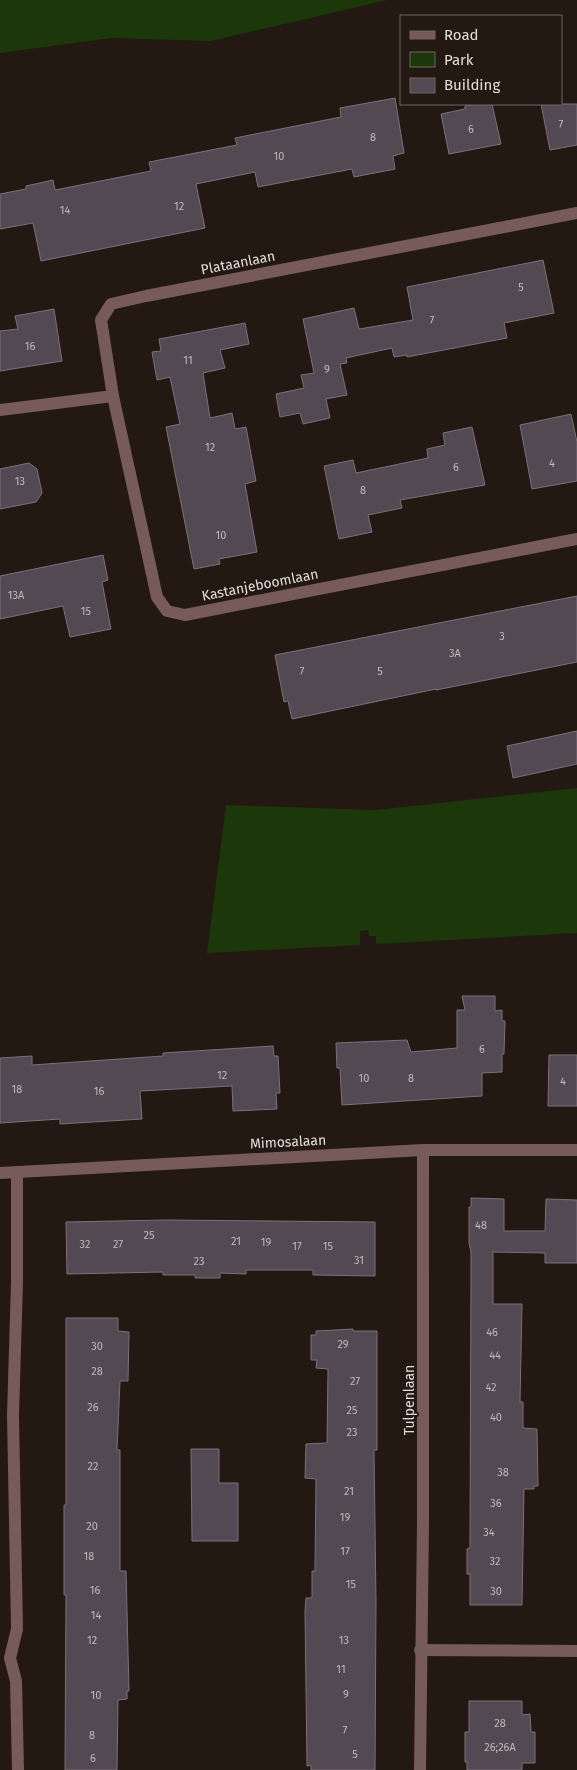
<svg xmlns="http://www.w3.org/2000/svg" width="577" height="1770" font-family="'Fira Sans',sans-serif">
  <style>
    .green { fill: #1c370a }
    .building { fill: #534953; stroke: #7c707b }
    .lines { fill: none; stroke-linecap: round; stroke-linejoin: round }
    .minor { stroke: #775b59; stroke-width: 12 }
    .labels { text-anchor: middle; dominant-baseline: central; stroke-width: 4; stroke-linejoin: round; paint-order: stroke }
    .number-label { font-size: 11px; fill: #c0b8b8 }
    .street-label { font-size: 14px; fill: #e5ddd9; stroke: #231812 }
  </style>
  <rect width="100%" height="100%" fill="#231812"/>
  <g class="green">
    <polygon points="0,0 387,0 211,41 111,38 0,53"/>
    <polygon points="577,788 577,933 376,944 376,936 369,936 368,930 360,931 360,945 207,953 226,805 376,810"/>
  </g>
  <g class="building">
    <polygon points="395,98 404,153 393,156 395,169 354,177 352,169 258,187 255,172 196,184 205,228 41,261 33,223 0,229 0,194 26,189 26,186 53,180 55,190 151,171 149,162 237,145 235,138 341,117 340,108"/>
    <polygon points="478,104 492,104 501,144 449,154 441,114 465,109 465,106"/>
    <polygon points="541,104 577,104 577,145 550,150"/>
    <polygon points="543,260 554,313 504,323 507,338 407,357 407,355 394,357 392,348 346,358 347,363 340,364 347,395 326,399 330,418 303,424 300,413 280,417 276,394 304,388 301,375 314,373 303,319 354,308 359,329 413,320 407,287"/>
    <polygon points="54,309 62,361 0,371 0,331 18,329 15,316"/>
    <polygon points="245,323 249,344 220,350 225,368 203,373 210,418 232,413 235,429 246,427 256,481 245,484 257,552 219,559 220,564 194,569 166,427 180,424 170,377 157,380 152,352 161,351 159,339"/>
    <polygon points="571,414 577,442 577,481 532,489 520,425"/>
    <polygon points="472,427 485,485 400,500 402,508 368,515 372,532 339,539 324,466 353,460 356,473 428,458 427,449 445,445 443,433"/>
    <polygon points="29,463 37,469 42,493 36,502 0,509 0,469"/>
    <polygon points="103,555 108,580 102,582 111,629 70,637 63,606 0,619 0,576"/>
    <polygon points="577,596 577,662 436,690 436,689 292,719 288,701 284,702 275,655"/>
    <polygon points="577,731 577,764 513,778 507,746"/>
    <polygon points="462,996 495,996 495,1011 502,1010 502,1021 505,1021 504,1054 502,1054 502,1072 482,1073 482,1096 342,1105 340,1068 337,1068 336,1043 407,1040 411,1052 457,1048 457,1010 465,1010"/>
    <polygon points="273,1046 274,1056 278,1056 280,1093 276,1093 277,1109 233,1111 232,1086 140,1091 142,1119 60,1124 60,1119 0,1123 0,1058 32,1056 32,1065 163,1056 163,1053"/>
    <polygon points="549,1055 577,1055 577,1106 548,1106"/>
    <polygon points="471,1198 504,1199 504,1231 545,1231 546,1199 577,1200 577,1263 545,1263 545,1253 493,1252 493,1304 522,1304 520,1402 523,1402 523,1428 537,1429 538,1486 534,1486 534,1489 524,1489 522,1605 470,1605 470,1574 467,1574 467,1549 470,1548 471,1268 471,1252 469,1243 469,1207 471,1207"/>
    <polygon points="165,1220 375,1222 375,1276 313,1275 313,1270 246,1270 246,1274 220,1273 220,1278 195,1278 195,1275 163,1275 163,1272 67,1274 66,1222"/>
    <polygon points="66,1318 118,1318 118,1331 129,1332 128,1381 120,1381 117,1450 120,1450 120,1571 126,1571 129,1691 127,1691 127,1699 118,1700 117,1770 65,1770 66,1595 64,1595 64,1505 66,1505"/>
    <polygon points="353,1329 353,1331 377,1331 377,1450 374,1450 376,1602 375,1770 311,1770 311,1765 307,1766 305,1612 306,1598 312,1598 312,1571 315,1571 316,1479 305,1478 306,1444 327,1443 328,1369 316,1368 317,1360 311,1360 311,1335 316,1335 316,1331"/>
    <polygon points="191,1449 219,1449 219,1483 238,1483 238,1541 192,1541"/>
    <polygon points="469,1701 522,1701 522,1715 530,1714 531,1732 535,1732 535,1763 522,1763 522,1770 467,1770 467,1762 465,1762 465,1732 469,1732"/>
  </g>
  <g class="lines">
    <g class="minor">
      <polyline points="113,396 157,597 167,611 185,615 577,539"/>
      <polyline points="0,410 113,396 101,320 111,304 146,296 577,213"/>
      <polyline points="17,1172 17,1282 13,1416 17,1629 10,1658 16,1681 18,1770"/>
      <polyline points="0,1173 423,1150 577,1150"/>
      <polyline points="420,1650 577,1651"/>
      <polyline points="420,1770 423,1523 423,1150"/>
    </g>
  </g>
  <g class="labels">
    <g class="number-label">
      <text x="561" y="124">7</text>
      <text x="471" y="129">6</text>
      <text x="373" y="137">8</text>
      <text x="279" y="156">10</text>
      <text x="179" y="206">12</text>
      <text x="65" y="210">14</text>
      <text x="521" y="287">5</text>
      <text x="432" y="320">7</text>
      <text x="30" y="346">16</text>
      <text x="188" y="360">11</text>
      <text x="327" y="369">9</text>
      <text x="210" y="447">12</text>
      <text x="552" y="463">4</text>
      <text x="456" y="467">6</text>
      <text x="20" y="481">13</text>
      <text x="363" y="490">8</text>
      <text x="221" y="535">10</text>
      <text x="16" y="595">13A</text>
      <text x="86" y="611">15</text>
      <text x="502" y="636">3</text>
      <text x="455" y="653">3A</text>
      <text x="302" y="671">7</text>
      <text x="380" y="671">5</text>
      <text x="482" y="1049">6</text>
      <text x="222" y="1075">12</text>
      <text x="364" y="1078">10</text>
      <text x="411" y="1078">8</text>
      <text x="563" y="1081">4</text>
      <text x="17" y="1089">18</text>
      <text x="99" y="1091">16</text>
      <text x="481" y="1225">48</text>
      <text x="149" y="1235">25</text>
      <text x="236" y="1241">21</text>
      <text x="266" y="1242">19</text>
      <text x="85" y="1244">32</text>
      <text x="118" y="1244">27</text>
      <text x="297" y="1246">17</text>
      <text x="328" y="1246">15</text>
      <text x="359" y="1260">31</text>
      <text x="199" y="1261">23</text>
      <text x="492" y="1332">46</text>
      <text x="343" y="1344">29</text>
      <text x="97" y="1346">30</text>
      <text x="495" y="1355">44</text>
      <text x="97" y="1371">28</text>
      <text x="355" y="1381">27</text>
      <text x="491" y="1387">42</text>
      <text x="93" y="1407">26</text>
      <text x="352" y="1410">25</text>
      <text x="496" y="1417">40</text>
      <text x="352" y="1432">23</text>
      <text x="93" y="1466">22</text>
      <text x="503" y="1472">38</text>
      <text x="349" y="1491">21</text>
      <text x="496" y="1503">36</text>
      <text x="345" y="1517">19</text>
      <text x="92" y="1526">20</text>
      <text x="489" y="1532">34</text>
      <text x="345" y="1551">17</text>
      <text x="89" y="1556">18</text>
      <text x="495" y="1561">32</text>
      <text x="351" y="1584">15</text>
      <text x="95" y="1590">16</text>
      <text x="496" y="1591">30</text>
      <text x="96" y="1615">14</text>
      <text x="92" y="1640">12</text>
      <text x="344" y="1640">13</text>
      <text x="341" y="1669">11</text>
      <text x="346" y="1694">9</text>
      <text x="96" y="1695">10</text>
      <text x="500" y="1723">28</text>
      <text x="345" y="1730">7</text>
      <text x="92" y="1735">8</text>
      <text x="500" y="1747">26;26A</text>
      <text x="355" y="1754">5</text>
      <text x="93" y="1758">6</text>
    </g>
    <g class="street-label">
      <text transform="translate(238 263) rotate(-11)">Plataanlaan</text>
      <text transform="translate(260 585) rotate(-11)">Kastanjeboomlaan</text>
      <text transform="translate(288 1142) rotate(-3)">Mimosalaan</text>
      <text transform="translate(409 1400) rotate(-90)">Tulpenlaan</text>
    </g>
  </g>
  <rect x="400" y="15" width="162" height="90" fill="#231812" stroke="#716762"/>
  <rect x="410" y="31" width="25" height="8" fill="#775b59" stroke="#716762"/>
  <text x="444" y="40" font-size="15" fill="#e5ddd9">Road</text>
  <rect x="410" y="52" width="25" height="15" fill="#1c370a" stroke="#716762"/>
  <text x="444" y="65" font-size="15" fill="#e5ddd9">Park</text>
  <rect x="410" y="78" width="25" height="15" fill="#534953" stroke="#716762"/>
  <text x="444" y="90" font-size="15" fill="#e5ddd9">Building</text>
</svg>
